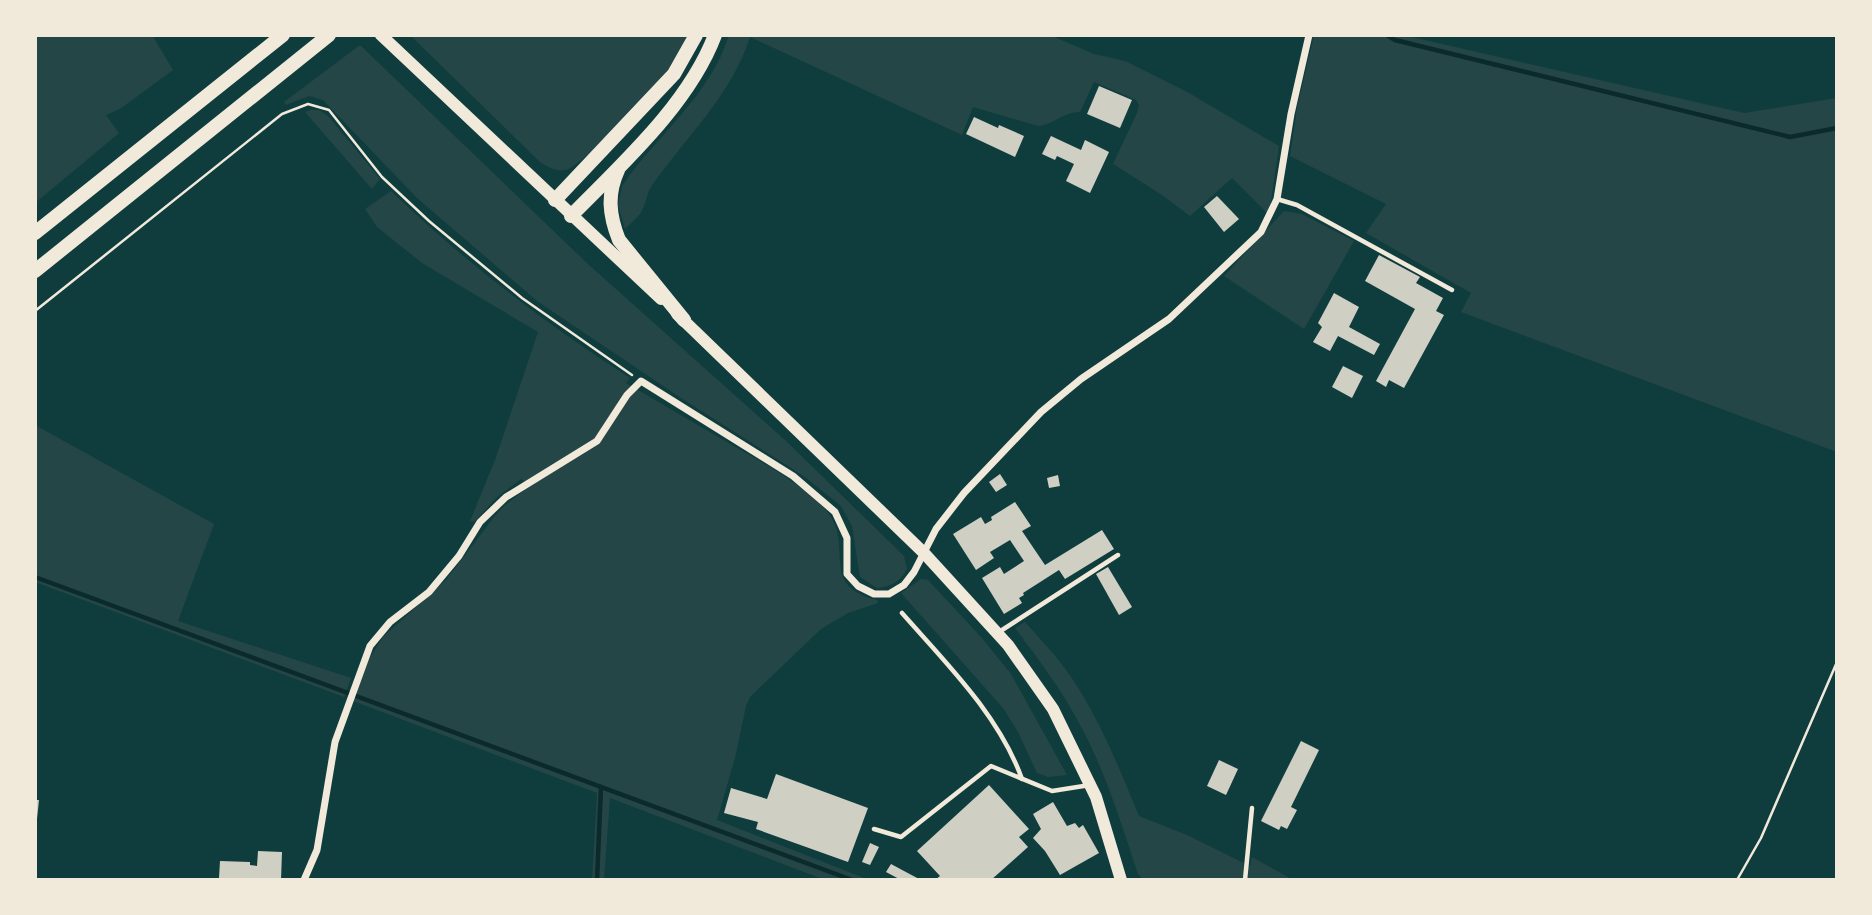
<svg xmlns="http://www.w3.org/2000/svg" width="1872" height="915" font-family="'Libre Baskerville',serif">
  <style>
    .green { fill: #244646 }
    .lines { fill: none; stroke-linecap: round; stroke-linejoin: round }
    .stream { stroke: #0a2a2b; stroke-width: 4.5 }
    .building { fill: #cfcfc3 }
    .path { stroke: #f1e9da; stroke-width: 2.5 }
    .service { stroke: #f1e9da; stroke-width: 4.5 }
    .minor { stroke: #f1e9da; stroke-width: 7 }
    .primary { stroke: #f1e9da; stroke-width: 12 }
    .motorway { stroke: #f1e9da; stroke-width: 14 }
  </style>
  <rect width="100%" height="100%" fill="#0f3d3e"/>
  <g class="green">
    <polygon points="35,35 152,35 173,70 120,109 106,115 119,133 35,203"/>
    <path d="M410,35H689C684,44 680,55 674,64C662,81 583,166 566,170C557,172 547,167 540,162Z"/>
    <path d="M729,35L1052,36L1094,54L1125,61L1189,93L1279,146L1271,201L1267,213L1232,178L1190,216L1162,195L1113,164L1137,113L1139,105L1136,100L1094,82L1080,112C1063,112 1053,125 1038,126L973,107L962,135L750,37C732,94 687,136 653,184C646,193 646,205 640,214C636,219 630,224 625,229L618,205L622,186C657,135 710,96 729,35Z"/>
    <polygon points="1314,35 1403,35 1744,113 1837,98 1837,452 1461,312 1471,293 1366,233 1386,204 1290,156 1297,108"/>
    <path d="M360,45L589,265L785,440L904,556L907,569C900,582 892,586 877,588L860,577L852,526L841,506L805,477L678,396L537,301L417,198L323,100L309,96L286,105L284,102Z"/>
    <polygon points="310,110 319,110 328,116 380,179 372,189 305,112"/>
    <path d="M391,191C465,262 544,323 630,378L626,383C663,405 700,426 737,448C767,465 799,482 824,508C858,543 815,585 877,600L878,603L848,613L821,629L750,697L746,706L735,758L717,820L869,880H825L610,798L604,880H592L597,793L353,701L369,659L383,637L446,580L494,517L505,505L530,486L521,479L496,498L474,522L470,521L495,460L538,332L422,263L377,227L365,209Z"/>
    <polygon points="1284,211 1302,214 1354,241 1304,329 1224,276"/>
    <polygon points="35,425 214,524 178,621 351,678 344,697 35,582"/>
    <polygon points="921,579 928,580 981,637 1011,674 1067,775 1048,777 1037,773 1018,732 1003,708 901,593"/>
    <path d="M1025,622C1038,637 1052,651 1064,667C1097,712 1118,765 1139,816L1187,835L1250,866L1252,857L1293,880H1143L1138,874C1121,823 1105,770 1079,723C1061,689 1038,659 1015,628Z"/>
  </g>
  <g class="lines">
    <g class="stream">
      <polyline points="1387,35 1395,40 1790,137 1837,128"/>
      <polyline points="35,577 852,880"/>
      <polyline points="597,880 601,787"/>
    </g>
  </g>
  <g class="building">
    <polygon points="1099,86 1132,100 1120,128 1087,114"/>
    <polygon points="974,117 998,128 999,125 1024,136 1015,157 966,134"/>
    <polygon points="1051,136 1081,150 1085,140 1109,152 1090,193 1066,181 1074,164 1057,156 1055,160 1042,154"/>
    <polygon points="1217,196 1239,219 1224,232 1204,207"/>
    <polygon points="1379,255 1420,277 1416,283 1443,298 1436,311 1444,315 1404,388 1389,380 1386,387 1376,381 1415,309 1365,281"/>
    <polygon points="1334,293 1359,307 1349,327 1380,344 1374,355 1338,336 1330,351 1313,342 1322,327 1318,323"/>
    <polygon points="1343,366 1363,376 1352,398 1332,387"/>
    <polygon points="1000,474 1007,485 996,492 989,482"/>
    <polygon points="1058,475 1060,486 1049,488 1047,478"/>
    <polygon points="1015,502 1031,526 1022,531 1045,565 1102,530 1114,549 1065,579 1059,570 1023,593 1024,595 1019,598 1022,603 1004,614 982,578 1000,567 1004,574 1024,561 1010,540 990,552 994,558 976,570 953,534 981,517 985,524 992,520 991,517"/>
    <polygon points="1108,567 1132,607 1119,615 1096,574"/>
    <polygon points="1301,741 1319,750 1291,807 1297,810 1287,829 1281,826 1279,830 1261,821"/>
    <polygon points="1219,760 1238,769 1226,795 1207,786"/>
    <polygon points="776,774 868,808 848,862 756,829 758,822 724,813 731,788 767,799"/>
    <polygon points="989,785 1029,829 1019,837 1028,847 991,880 935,880 940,876 917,851"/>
    <polygon points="35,800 39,800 37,819 35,819"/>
    <polygon points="1053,802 1067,826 1075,823 1079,828 1083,825 1099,853 1060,875 1045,851 1033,838 1041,829 1033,814"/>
    <polygon points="870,843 879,847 870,865 862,862"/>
    <polygon points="258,851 282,852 281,880 219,878 220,861 250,862 250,865 257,866"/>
    <polygon points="891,864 904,871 921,880 901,880 886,872"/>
  </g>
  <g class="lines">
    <g class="path">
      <polyline points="35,311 282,114 308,104 329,110 382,177 429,221 522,298 632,375"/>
      <polyline points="1737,880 1761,838 1837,662"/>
    </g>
    <g class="service">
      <polyline points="1277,199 1297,205 1452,290"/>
      <path d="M902,613C946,663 999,715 1022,779"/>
      <polyline points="999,632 1118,555"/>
      <polyline points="874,829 901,837 991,766 1052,791 1090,785"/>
      <polyline points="1245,880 1252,808"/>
    </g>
    <polyline class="minor" points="304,880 317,850 335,742 370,646 390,622 429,592 459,556 480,522 506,497 597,441 627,395 641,381 793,476 835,512 847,538 847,574 858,586 874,594 889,594 904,585 914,572 936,529 964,493 1041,412 1081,379 1169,319 1261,232 1277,199 1291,114 1309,35"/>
    <g class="primary">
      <polyline points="381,35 661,299"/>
      <polyline points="677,314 924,553 1008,645 1053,709 1096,797 1121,880"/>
    </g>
    <g class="motorway">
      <path d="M618,170C607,194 609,215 619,240L684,320"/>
      <polyline points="555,200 674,74 696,35"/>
      <path d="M571,216C622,164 689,104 715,35"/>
      <polyline points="35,233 283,35"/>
      <polyline points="35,271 329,35"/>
    </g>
  </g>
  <rect width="1872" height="915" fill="none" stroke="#f1e9da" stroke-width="74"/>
</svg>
